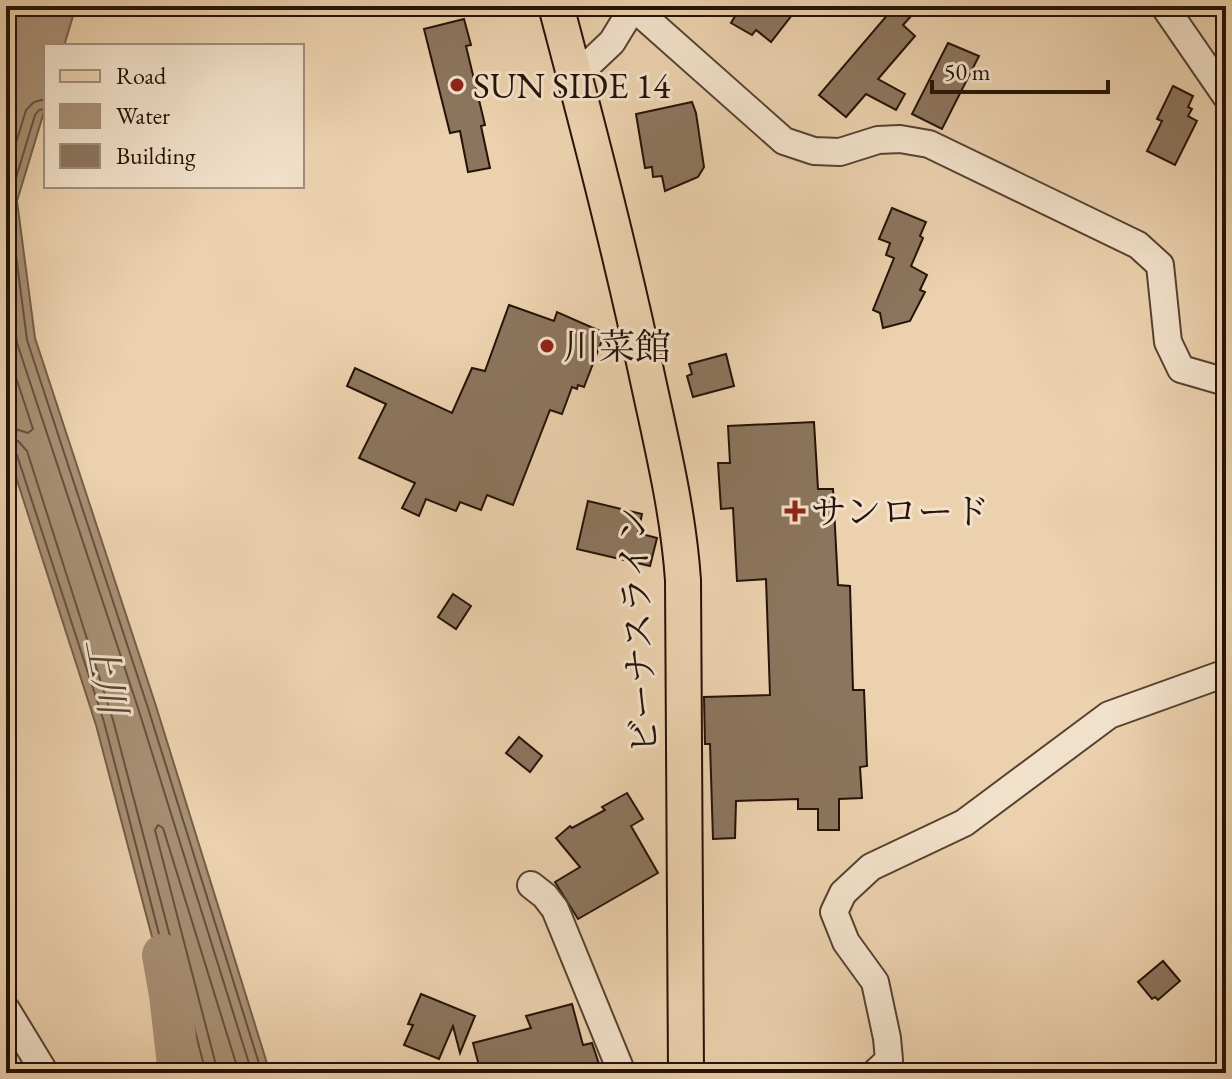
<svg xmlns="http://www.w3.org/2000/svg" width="1232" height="1079" font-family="'EB Garamond','Noto Serif JP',serif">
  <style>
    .water { fill: #a89075; stroke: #745e49; stroke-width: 2 }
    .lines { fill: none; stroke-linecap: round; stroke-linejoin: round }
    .shore { stroke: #66513e; stroke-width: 2 }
    .river { stroke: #a89075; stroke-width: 42 }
    .building { fill: #8c755e; stroke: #251208; stroke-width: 2 }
    .minor-casing { stroke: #564231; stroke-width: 30 }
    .major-casing { stroke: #251208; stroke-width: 38 }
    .minor { stroke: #f2e1ca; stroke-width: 26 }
    .major { stroke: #ebd1ad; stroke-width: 34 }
    .poi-dot { fill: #8f2418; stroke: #f2e1ca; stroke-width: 3 }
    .labels { text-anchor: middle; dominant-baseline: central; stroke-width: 6; stroke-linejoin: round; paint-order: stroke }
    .poi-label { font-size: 36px; fill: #251208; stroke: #f2e1ca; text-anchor: start }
    .street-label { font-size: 36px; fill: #251208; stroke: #f2e1ca }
    .water-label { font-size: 38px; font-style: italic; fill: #594434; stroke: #f2e1ca }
  </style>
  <rect width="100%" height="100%" fill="#ebd1ad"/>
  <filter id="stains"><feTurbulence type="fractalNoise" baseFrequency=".0025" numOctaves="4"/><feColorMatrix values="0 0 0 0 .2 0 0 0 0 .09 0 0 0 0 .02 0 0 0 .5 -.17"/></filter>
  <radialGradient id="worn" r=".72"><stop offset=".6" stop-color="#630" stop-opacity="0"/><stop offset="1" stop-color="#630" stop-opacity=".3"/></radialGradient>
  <polygon class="water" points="6,6 76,6 64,46 46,46 46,105 17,201 35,338 155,703 270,1073 188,1073 96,725 6,446"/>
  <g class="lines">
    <g class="shore">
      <polyline points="46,109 39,110 35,115 9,201 27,340 147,705 262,1073"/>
      <polyline points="6,176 26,110 34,102 46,99"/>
      <polyline points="6,256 17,343 138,708 252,1073"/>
      <polyline points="6,347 33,429 28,433 6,426"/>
      <polyline points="6,438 18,441 27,451 113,720 206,1073"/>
      <polyline points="6,449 13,450 17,455 104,722 195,1073"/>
      <polyline points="218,1073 155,830 158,825 163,828 239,1073"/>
    </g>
    <polyline class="river" points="163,955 170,995 179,1073"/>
  </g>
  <g class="building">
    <polygon points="741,6 799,6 771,42 756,30 752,35 731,23"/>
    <polygon points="895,6 902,6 912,15 903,25 915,36 878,79 905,94 896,110 866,94 846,117 819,95"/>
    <polygon points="464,19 471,45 466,46 485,125 481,126 490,168 468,172 460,131 450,133 424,29"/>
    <polygon points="948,43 979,56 942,129 912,114"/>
    <polygon points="1173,86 1193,96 1188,107 1192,109 1188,116 1197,121 1175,165 1147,151 1162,121 1157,119"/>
    <polygon points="692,102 696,113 704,167 698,177 665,191 662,176 653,177 652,167 645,168 636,114"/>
    <polygon points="892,208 926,222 920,236 923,238 911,266 927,275 920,290 925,292 910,321 883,328 880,313 873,310 894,258 886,255 890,243 879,239"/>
    <polygon points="509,305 554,321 557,312 600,331 600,333 604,335 584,387 578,385 577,389 572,387 562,414 550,410 513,505 487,495 481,510 460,502 456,511 426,499 419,516 402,508 415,483 359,458 386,404 347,386 355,368 452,413 472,368 485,371"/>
    <polygon points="726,354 734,386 693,397 687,376 692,374 689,364"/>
    <polygon points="814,422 818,489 833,489 838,585 850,586 853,690 864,690 867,766 860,767 862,798 839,799 839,830 818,830 818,809 798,809 798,799 736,801 735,838 713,839 710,744 705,744 704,697 770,695 766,579 737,581 733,508 721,509 718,463 730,463 728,426"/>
    <polygon points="588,501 642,514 638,533 657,538 650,566 577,549"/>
    <polygon points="453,594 471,606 456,629 438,617"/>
    <polygon points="519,737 542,756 530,772 506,753"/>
    <polygon points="627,793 643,819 631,826 658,873 578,919 555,882 580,867 556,838 570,826 572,828 605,810 602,807"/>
    <polygon points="1163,961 1180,981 1158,1000 1155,997 1152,999 1138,982"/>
    <polygon points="421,994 475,1016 460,1053 453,1026 439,1059 404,1045 413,1025 408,1024"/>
    <polygon points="572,1004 583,1045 592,1043 602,1073 481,1073 473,1043 531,1028 526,1016"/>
  </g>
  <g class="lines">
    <defs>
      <g id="minor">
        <polyline points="1164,6 1226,96"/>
        <polyline points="633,7 784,141 814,151 840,152 878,140 900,139 929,144 1138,245 1160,265 1168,342 1181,369 1226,382"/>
        <polyline points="575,77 612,42 634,6"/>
        <polyline points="531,885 545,896 555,909 622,1073"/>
        <polyline points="6,1009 45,1073"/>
        <polyline points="875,1073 889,1060 887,1038 875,982 846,942 834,912 843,893 871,867 964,823 1109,715 1226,673"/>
      </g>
      <path id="major" d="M556,6C588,127 620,249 646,371C661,441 678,509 683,580L686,1073"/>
    </defs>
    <use href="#minor" class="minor-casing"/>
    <use href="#major" class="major-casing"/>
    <use href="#minor" class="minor"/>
    <use href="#major" class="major"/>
  </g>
  <g class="poi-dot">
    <circle cx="457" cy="85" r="8"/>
    <circle cx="547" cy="346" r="8"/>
    <path d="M791 499h8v8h8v8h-8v8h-8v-8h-8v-8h8z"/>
  </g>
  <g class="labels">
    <g class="poi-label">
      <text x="473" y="85">SUN SIDE 14</text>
      <text x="563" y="346">川菜館</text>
      <text x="811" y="511">サンロード</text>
    </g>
    <g class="street-label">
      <text transform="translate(638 630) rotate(-93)">ビーナスライン</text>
    </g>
    <g class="water-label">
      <text transform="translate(107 676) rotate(79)">上川</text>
    </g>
  </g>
  <rect width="1232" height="1079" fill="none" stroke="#ebd1ad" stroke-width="32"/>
  <rect x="8" y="8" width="1216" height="1063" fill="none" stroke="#251208" stroke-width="4"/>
  <rect x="16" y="16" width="1200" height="1047" fill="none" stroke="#251208" stroke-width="2"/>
  <rect x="44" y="44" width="260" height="144" fill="#f2e1ca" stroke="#a08e7c" stroke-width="2"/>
  <rect x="60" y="70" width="40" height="12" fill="#ebd1ad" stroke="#a08e7c" stroke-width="2"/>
  <text x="116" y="84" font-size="24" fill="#251208">Road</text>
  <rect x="60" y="104" width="40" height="24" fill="#a89075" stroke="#a08e7c" stroke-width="2"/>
  <text x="116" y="124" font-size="24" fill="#251208">Water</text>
  <rect x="60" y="144" width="40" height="24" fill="#8c755e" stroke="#a08e7c" stroke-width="2"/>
  <text x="116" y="164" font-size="24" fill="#251208">Building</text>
  <path d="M932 80v12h176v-12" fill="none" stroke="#251208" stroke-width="4"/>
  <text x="944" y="80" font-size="24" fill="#251208" stroke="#f2e1ca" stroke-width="6" paint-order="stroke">50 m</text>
  <rect width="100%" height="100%" filter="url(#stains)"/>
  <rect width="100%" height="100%" fill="url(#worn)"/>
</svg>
